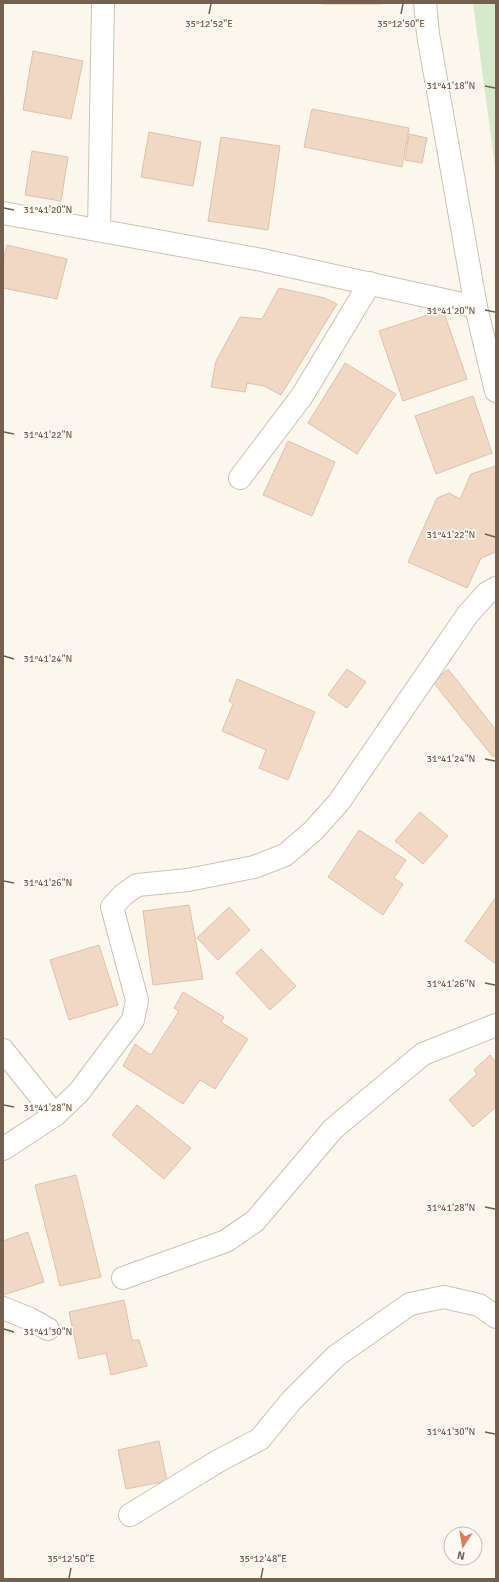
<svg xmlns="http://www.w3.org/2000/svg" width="499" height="1582" font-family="Signika,sans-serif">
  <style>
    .green { fill: #d6eacb }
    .building { fill: #f0d8c5; stroke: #e2c0a6 }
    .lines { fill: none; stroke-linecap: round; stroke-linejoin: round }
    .minor-casing { stroke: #cec0b1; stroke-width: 24 }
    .minor { stroke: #fff; stroke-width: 22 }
    .ticks { fill: none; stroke: #775f4f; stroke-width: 1.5 }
    .ticks-label { font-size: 10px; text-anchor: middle; fill: #775f4f; stroke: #fefaf3; stroke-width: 3.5; stroke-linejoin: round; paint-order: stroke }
  </style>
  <rect width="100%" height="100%" fill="#fcf7ed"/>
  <polygon class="green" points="473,3 496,3 496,174"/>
  <g class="building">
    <rect x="323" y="3" width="58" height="1"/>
    <polygon points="33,51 83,61 71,119 23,110"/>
    <polygon points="312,109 409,128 402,167 304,147"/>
    <polygon points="149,132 201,142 193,186 141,177"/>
    <polygon points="409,134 427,138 422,163 405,160"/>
    <polygon points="221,137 280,146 268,230 208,221"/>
    <polygon points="32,151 68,157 61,201 25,195"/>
    <polygon points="7,245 67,259 57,299 3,288 3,261"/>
    <polygon points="279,288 325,298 337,304 281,395 264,386 247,383 245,392 211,387 216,361 240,317 262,319"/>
    <polygon points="443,310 467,379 403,401 379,331"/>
    <polygon points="345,363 396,394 357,454 308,423"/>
    <polygon points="473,396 492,453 436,474 415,416"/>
    <polygon points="288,441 335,462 312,516 263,495"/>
    <polygon points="496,466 496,552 481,558 467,588 408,562 437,498 449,493 460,499 471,474"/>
    <polygon points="347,669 366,682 347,708 328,695"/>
    <polygon points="448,669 496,730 496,755 493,757 433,682"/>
    <polygon points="237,679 315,712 288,780 259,768 266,750 222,731 233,704 229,701"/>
    <polygon points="420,812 448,836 423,864 395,841"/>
    <polygon points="359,830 406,860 394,878 403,884 383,915 328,877"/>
    <polygon points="496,897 496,964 465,941"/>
    <polygon points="189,905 203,979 153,985 143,911"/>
    <polygon points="229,907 250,930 218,960 197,938"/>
    <polygon points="99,945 118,1005 69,1020 50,960"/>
    <polygon points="261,949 296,986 270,1010 236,973"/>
    <polygon points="183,992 224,1017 221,1022 248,1039 215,1089 200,1080 183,1104 123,1066 135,1044 151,1055 179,1011 174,1008"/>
    <polygon points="490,1055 496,1062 496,1107 473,1127 449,1100 477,1074 474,1070"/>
    <polygon points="137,1105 191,1148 164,1179 112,1135"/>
    <polygon points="76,1175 101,1277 60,1286 35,1185"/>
    <polygon points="28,1232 44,1282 3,1295 3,1241"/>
    <polygon points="124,1300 132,1340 139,1340 147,1366 111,1375 106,1353 79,1359 69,1312"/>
    <polygon points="159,1441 167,1481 126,1489 118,1450"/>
  </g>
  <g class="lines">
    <defs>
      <g id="minor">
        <polyline points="425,3 428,34 476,307 496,391"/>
        <polyline points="3,213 262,260 476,307"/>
        <polyline points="99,230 103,3"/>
        <polyline points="240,478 302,396 370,283"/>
        <polyline points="3,1050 55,1115"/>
        <polyline points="3,1149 55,1115 79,1092 133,1020 137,1000 112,907 123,895 137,885 188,880 254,867 285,855 313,831 339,802 468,614 487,593 496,588"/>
        <polyline points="123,1278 226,1241 255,1221 333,1129 423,1054 496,1025"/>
        <polyline points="3,1308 30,1319 48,1329"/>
        <polyline points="130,1515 220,1460 260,1439 291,1401 336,1356 410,1304 444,1297 479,1305 496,1317"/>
      </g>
    </defs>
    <use href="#minor" class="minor-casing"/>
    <use href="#minor" class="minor"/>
  </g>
  <path class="ticks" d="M209,14L211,4M401,14L403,4M485,86L495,88M4,208L14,210M485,310L495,312M4,432L14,434M485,534L495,537M4,656L14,659M485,759L495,761M4,881L14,883M485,983L495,985M4,1105L14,1107M485,1207L495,1209M4,1329L14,1332M485,1432L495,1434M69,1578L71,1568M261,1578L263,1568"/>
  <g class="ticks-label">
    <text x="209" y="27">35°12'52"E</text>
    <text x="401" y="27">35°12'50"E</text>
    <text x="451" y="89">31°41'18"N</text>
    <text x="48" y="213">31°41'20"N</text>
    <text x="451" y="314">31°41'20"N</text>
    <text x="48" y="438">31°41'22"N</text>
    <text x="451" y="538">31°41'22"N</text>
    <text x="48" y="662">31°41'24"N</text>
    <text x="451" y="762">31°41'24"N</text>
    <text x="48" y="886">31°41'26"N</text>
    <text x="451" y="987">31°41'26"N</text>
    <text x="48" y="1111">31°41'28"N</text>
    <text x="451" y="1211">31°41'28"N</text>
    <text x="48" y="1335">31°41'30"N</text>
    <text x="451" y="1435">31°41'30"N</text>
    <text x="71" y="1562">35°12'50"E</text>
    <text x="263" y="1562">35°12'48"E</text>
  </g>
  <rect width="499" height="1582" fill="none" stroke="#775f4f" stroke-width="8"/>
  <g transform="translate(463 1546) rotate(192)"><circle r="19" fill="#fefaf3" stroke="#c8bcb1"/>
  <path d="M0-3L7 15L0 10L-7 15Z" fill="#df7c59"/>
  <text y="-6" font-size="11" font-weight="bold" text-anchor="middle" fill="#775f4f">N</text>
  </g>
</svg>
